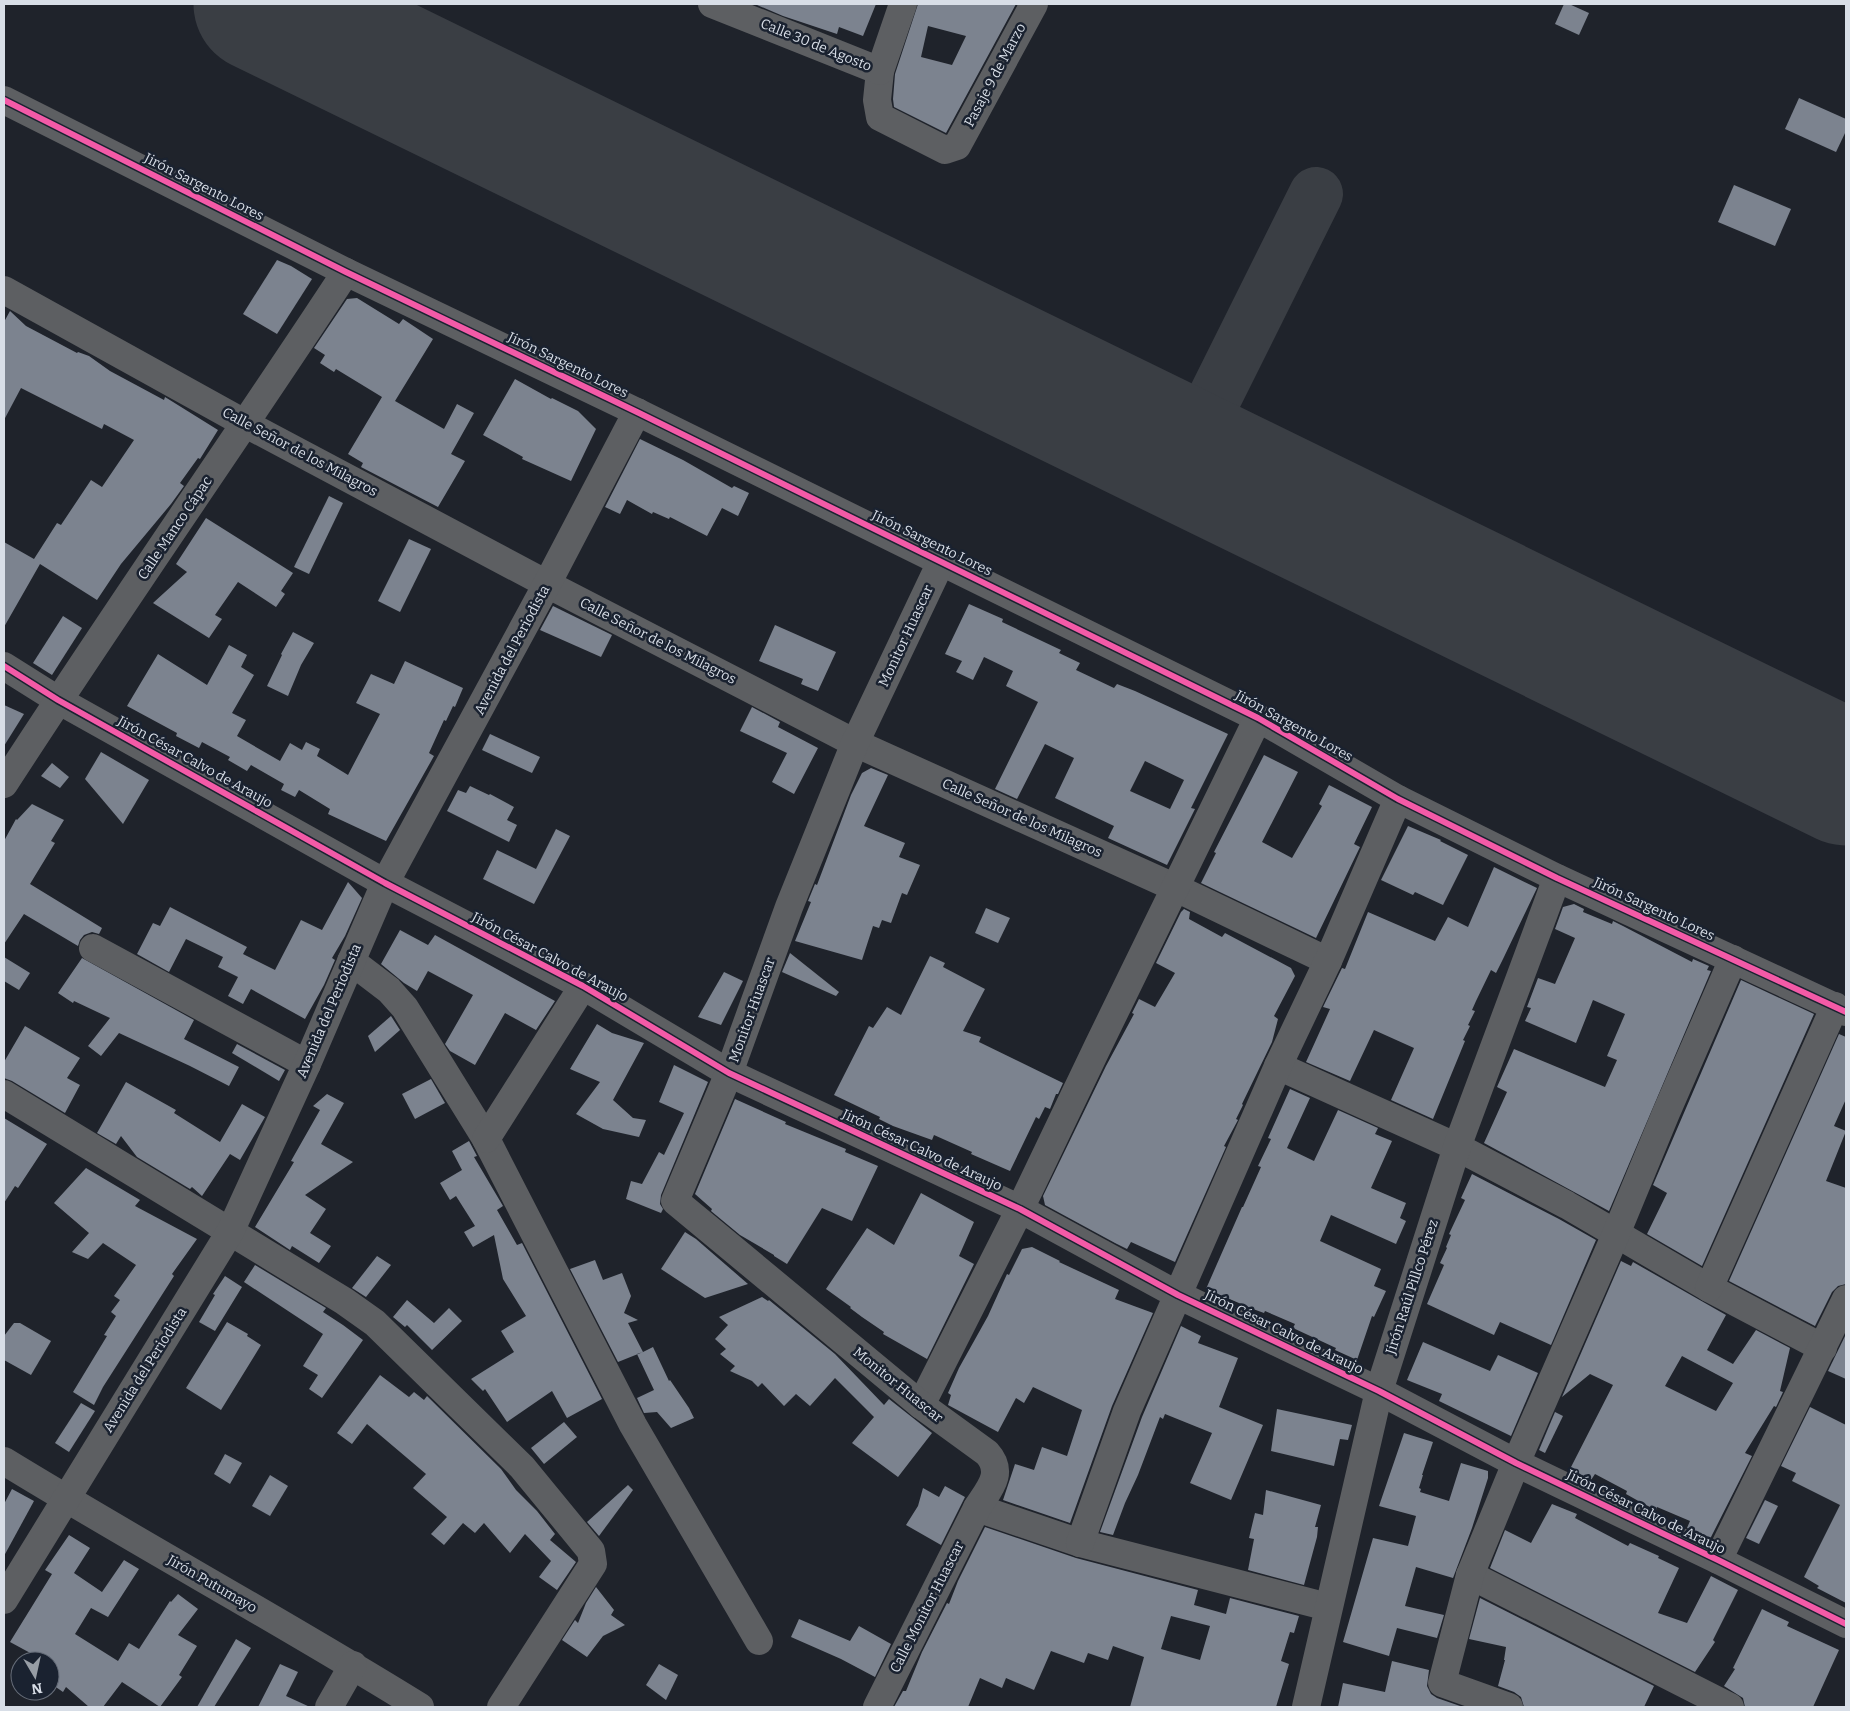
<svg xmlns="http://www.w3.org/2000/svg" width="1850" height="1711" font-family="Bitter,serif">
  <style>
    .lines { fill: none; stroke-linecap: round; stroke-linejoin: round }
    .taxiway { stroke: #3a3e44; stroke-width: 54 }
    .runway { stroke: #3a3e44; stroke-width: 135 }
    .building { fill: #7c838f; fill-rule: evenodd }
    .minor { stroke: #5d5f62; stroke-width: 28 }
    .cycleway-casing { stroke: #1a2230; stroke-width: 9 }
    .cycleway { stroke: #f35aa7; stroke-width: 6 }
    .labels { text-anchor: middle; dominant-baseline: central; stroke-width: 5; stroke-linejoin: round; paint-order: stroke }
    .street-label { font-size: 14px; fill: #d8dee7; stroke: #1a2230 }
  </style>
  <rect width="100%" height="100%" fill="#1f232b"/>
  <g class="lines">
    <polyline class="taxiway" points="1186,455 1316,194"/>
    <polyline class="runway" points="261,4 1846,778"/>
  </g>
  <g class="building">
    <polygon points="758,4 876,4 863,36 839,27 837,34 783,16 757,5"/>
    <path d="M918,4H1016L946,133L894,107L893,99L895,74ZM928,26L966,36L952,65L921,57Z"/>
    <polygon points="1564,4 1569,4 1589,13 1579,35 1555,24"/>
    <polygon points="1799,98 1846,119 1846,131 1836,152 1785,129"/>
    <polygon points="1734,185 1791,209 1775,246 1718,222"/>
    <polygon points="277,260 291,266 312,279 277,334 243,314"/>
    <polygon points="357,298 399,324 403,319 433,339 395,401 444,429 457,404 474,413 451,454 465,461 438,507 361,467 363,463 348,454 382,397 336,369 334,372 320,363 325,355 314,348 347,299"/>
    <polygon points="10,311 26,326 77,353 78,352 89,356 110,371 164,400 165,397 218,430 200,459 198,458 180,483 184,486 171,504 121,564 97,600 40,564 4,627 4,542 34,559 57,523 61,525 91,480 102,487 134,440 104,424 102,429 21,388 4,420 4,322"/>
    <polygon points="515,379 551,399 552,398 578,411 596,429 571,481 522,459 523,457 483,435"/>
    <polygon points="640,439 683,460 732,488 734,486 749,493 738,516 722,508 707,536 670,517 669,519 653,512 652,514 627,500 620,514 605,507"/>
    <polygon points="329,496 343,503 309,574 294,567"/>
    <polygon points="206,518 293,573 281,591 285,594 276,607 238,582 215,615 222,619 209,638 153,603 187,572 176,564"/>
    <polygon points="409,539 431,549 400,612 378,601"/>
    <path d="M969,604L1003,619L1002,622L1061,650L1059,653L1080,663L1076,670L1114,688L1117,684L1135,691L1228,734L1191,808L1195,809L1167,865L1108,838L1114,826L1055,798L1074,758L1045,744L1017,799L995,789L1038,702L1006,686L1013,671L984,657L973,680L956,672L962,661L945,654ZM1145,761L1184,780L1170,809L1130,791Z"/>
    <polygon points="553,606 612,635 601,657 540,630"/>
    <polygon points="63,616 82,628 52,675 33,663"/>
    <polygon points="775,625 836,652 818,691 801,684 803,679 759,661"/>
    <polygon points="293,632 314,643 301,665 288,696 267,686 282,655 281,654"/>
    <polygon points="229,645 247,655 241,667 254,675 232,713 246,720 237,736 280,761 290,743 302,750 306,742 320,749 317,756 348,775 380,714 356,703 371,674 394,684 405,661 463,688 455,707 453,706 446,721 444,720 429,753 434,756 386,841 328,814 330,809 299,790 295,797 281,790 284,784 251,765 247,771 228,760 230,757 202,742 199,748 176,736 177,733 127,706 158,654 207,685"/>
    <polygon points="4,705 24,714 4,746"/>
    <polygon points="752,707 780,722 778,727 818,748 794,794 772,782 787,753 740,731"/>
    <polygon points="490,734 540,757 532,773 482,750"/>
    <polygon points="101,752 149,780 123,824 85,779"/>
    <polygon points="1264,755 1298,772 1262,842 1292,858 1322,806 1319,804 1329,785 1372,807 1354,844 1360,847 1316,938 1201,883 1216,853 1214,852"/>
    <polygon points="52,763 69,777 60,788 41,776"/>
    <polygon points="871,768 888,775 864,826 905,843 899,857 920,865 907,895 902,893 891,923 882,920 879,928 873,926 862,960 795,941 811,902 808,901 815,884 817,885 851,795 862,773"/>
    <polygon points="470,786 489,795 490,794 514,807 507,820 517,825 509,842 447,811 458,790 466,793"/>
    <polygon points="32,804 64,820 51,841 55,843 30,884 102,928 99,934 92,932 84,935 80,940 78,946 24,914 4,944 4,841 16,819 17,820"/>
    <polygon points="1408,826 1441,840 1440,841 1468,855 1443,905 1415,892 1413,895 1381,880"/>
    <polygon points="556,829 570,836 534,904 483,879 497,850 536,869"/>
    <polygon points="1494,867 1537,888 1503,959 1496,973 1491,970 1476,1001 1472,1010 1475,1011 1468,1025 1470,1026 1463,1040 1465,1041 1433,1119 1391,1100 1414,1048 1374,1030 1350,1081 1306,1062 1330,1009 1323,1007 1342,968 1345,969 1368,912 1435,941 1448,917 1468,927"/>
    <polygon points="348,882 362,898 345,936 332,958 335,960 324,985 305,1019 251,989 243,1004 228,996 238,977 218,967 223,957 186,939 169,972 137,954 153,923 160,926 170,907 247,947 243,954 275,970 301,920 322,930"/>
    <polygon points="1574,904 1584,909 1583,912 1612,924 1613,921 1623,926 1692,962 1693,959 1709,966 1707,970 1711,971 1609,1211 1484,1143 1507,1092 1497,1087 1514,1049 1605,1087 1617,1060 1607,1056 1625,1014 1593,1000 1576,1043 1525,1021 1531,1008 1527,1007 1538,978 1555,984 1575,938 1555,929 1563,907"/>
    <polygon points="986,908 1010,918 998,943 975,933"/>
    <polygon points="1184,909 1190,912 1189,919 1222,937 1225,933 1291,968 1295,976 1274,1016 1278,1019 1272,1042 1242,1104 1243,1105 1236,1119 1238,1120 1224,1146 1226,1147 1175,1262 1131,1242 1127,1249 1115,1243 1045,1205 1043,1196 1106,1066 1134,1014 1132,1013 1139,999 1155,1007 1175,973 1156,963 1181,912"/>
    <polygon points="400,930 428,945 435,935 555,1001 536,1030 505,1013 475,1065 450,1051 445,1044 473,995 428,971 417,991 404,983 381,964"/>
    <polygon points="790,953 839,992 836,996 782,972"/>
    <polygon points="930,956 945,963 943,967 985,989 963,1031 981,1037 979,1042 1063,1083 1058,1094 1056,1094 1050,1109 1045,1107 1039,1119 1036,1117 1010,1171 971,1154 972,1152 934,1135 932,1140 893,1126 879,1119 880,1117 834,1095 869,1026 873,1028 887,1007 901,1015"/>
    <polygon points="4,957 30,973 19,990 4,981"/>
    <polygon points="82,958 194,1020 184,1039 239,1067 229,1086 190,1066 119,1033 101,1056 88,1046 110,1018 74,1001 73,1003 58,993"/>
    <polygon points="724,972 743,981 721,1025 698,1017"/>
    <polygon points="1741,980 1814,1014 1702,1266 1647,1234 1667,1193 1653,1185"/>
    <polygon points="391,1016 400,1030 375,1052 368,1036"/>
    <polygon points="597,1024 612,1033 644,1043 613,1100 633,1118 646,1120 639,1137 603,1129 576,1114 600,1082 570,1069"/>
    <polygon points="25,1026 80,1058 67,1078 80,1085 65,1113 12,1081 4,1078 4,1062"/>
    <polygon points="1839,1034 1846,1037 1846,1099 1834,1126 1846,1131 1826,1181 1846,1188 1846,1284 1838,1286 1832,1292 1815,1326 1729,1281"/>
    <polygon points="237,1044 285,1070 279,1081 232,1053"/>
    <polygon points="674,1065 708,1082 661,1195 660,1204 663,1209 661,1213 626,1199 631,1181 642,1184 659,1152 664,1155 684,1113 659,1102"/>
    <polygon points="431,1079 445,1103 415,1119 402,1094"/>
    <polygon points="126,1082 176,1110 174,1113 220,1142 242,1104 265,1117 240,1160 230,1154 202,1196 192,1187 190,1189 137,1157 121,1136 116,1144 97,1133"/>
    <polygon points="1290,1089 1310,1098 1287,1148 1314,1161 1338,1110 1378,1128 1375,1134 1392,1141 1371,1188 1406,1203 1400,1218 1406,1221 1396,1244 1331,1215 1320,1241 1381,1269 1374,1286 1386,1291 1374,1317 1372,1316 1357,1360 1335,1350 1336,1348 1293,1328 1295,1324 1265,1311 1264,1313 1253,1309 1206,1289 1242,1207 1243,1207 1261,1167 1258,1166 1271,1139 1268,1138"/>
    <polygon points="327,1094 344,1103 321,1144 353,1162 305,1195 326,1209 310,1233 331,1246 319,1263 292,1246 290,1250 255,1227 294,1162 291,1161 320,1110 313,1106"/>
    <polygon points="735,1099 786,1122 785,1124 846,1149 845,1152 878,1166 852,1221 822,1208 787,1264 774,1256 774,1255 740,1235 711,1211 712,1209 695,1194"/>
    <polygon points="4,1118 47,1144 18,1188 15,1186 4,1203"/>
    <polygon points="469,1141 477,1156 474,1157 503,1206 497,1210 517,1245 522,1243 602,1399 567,1418 552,1391 507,1422 485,1389 483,1391 471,1379 514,1352 501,1331 526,1316 503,1279 494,1235 473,1247 464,1232 475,1226 456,1196 450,1200 440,1183 462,1170 452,1151"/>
    <polygon points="86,1168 140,1200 135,1206 197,1239 172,1274 174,1276 103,1387 94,1405 73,1392 107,1336 104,1335 116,1316 111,1312 120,1300 114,1296 136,1265 103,1243 88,1259 72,1252 89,1233 54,1203"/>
    <polygon points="1472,1174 1559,1219 1596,1240 1551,1345 1500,1322 1494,1335 1427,1304 1444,1265 1440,1263 1447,1248 1446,1247 1451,1235 1449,1234 1465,1200 1461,1198"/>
    <polygon points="921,1193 974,1222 959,1256 974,1264 927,1359 883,1334 884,1332 862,1317 850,1308 851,1307 826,1289 867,1228 894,1245"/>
    <polygon points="685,1232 696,1239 748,1284 705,1298 661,1269"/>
    <polygon points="1032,1247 1060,1261 1059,1262 1119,1290 1115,1299 1153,1313 1112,1406 1070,1523 1003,1500 1015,1464 1034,1470 1042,1447 1067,1456 1082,1410 1033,1387 1024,1403 1016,1398 998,1432 948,1405 951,1395 948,1393 959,1368 988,1316 1007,1274 1009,1275 1022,1249"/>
    <polygon points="377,1256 391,1265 366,1297 352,1288"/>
    <polygon points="595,1260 603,1280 622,1273 631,1296 624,1313 638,1320 628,1323 643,1352 653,1347 669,1381 670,1380 689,1408 694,1418 671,1428 657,1412 644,1413 637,1398 654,1390 637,1354 643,1352 618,1362 570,1269"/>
    <path d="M1621,1261L1631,1266L1633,1262L1726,1315L1707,1350L1733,1364L1756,1330L1790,1348L1780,1391L1783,1392L1776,1407L1774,1406L1745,1453L1752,1456L1710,1539L1687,1528L1690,1521L1657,1507L1656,1510L1642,1503L1626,1494L1627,1491L1595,1474L1591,1480L1570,1469L1613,1385L1590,1374L1562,1397ZM1682,1356L1733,1383L1716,1411L1665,1386Z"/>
    <polygon points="255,1265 326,1308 323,1312 343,1325 363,1340 322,1398 309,1389 318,1375 303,1366 323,1334 244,1282"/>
    <polygon points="225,1276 242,1287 215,1331 199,1322 215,1295 213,1294"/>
    <polygon points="762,1297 768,1301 769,1300 835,1354 884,1405 889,1399 932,1433 898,1477 852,1443 874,1417 835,1378 810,1406 796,1394 784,1406 762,1383 758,1387 752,1381 730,1371 735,1366 720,1354 726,1349 715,1339 728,1325 719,1317"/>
    <polygon points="407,1300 434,1323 449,1308 462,1321 432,1350 407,1325 405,1327 393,1317"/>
    <polygon points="227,1322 248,1334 247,1336 261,1345 221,1410 186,1388"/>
    <polygon points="14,1323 20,1323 51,1341 31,1375 4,1360 4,1336"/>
    <polygon points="1181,1326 1201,1336 1198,1343 1238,1358 1219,1407 1263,1425 1231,1500 1190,1483 1212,1433 1165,1414 1163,1419 1160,1417 1138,1475 1125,1503 1113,1535 1100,1532 1142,1417"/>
    <polygon points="1846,1334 1846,1379 1828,1371"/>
    <polygon points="1423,1342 1490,1371 1498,1355 1538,1373 1511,1436 1439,1401 1442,1394 1407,1380"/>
    <polygon points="380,1375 409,1397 414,1392 424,1400 427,1396 501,1469 516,1490 537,1511 555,1534 550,1540 576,1562 557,1590 539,1577 551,1561 525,1534 510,1553 484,1523 475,1533 463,1523 444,1545 431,1534 447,1517 413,1488 426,1474 367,1424 352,1444 337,1433"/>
    <polygon points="81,1403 95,1411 69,1452 55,1443"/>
    <polygon points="1810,1407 1846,1425 1846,1603 1817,1588 1819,1586 1804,1577 1840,1505 1792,1481 1796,1473 1781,1466"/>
    <polygon points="1277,1409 1352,1425 1348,1440 1340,1439 1334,1466 1271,1451"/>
    <polygon points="1555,1412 1563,1416 1545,1453 1539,1450"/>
    <polygon points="564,1422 577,1437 544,1464 531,1448"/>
    <polygon points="1404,1433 1433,1442 1422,1475 1423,1475 1419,1488 1421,1489 1420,1492 1449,1501 1461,1463 1488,1471 1488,1478 1472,1528 1453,1578 1416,1567 1405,1606 1444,1615 1437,1638 1397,1628 1389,1656 1343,1642 1373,1538 1408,1546 1416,1516 1379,1506"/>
    <polygon points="225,1454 242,1463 230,1484 214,1474"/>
    <polygon points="270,1475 288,1486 270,1516 252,1506"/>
    <polygon points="628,1485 633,1490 599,1536 587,1522"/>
    <polygon points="945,1486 965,1497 941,1545 906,1525 918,1506 923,1488 939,1497"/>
    <polygon points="12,1489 34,1501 4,1556 4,1504"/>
    <polygon points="1266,1490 1321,1505 1315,1527 1318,1527 1317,1537 1304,1585 1248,1570 1254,1539 1249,1538 1255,1513 1263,1515"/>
    <polygon points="1765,1500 1778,1506 1759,1544 1746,1538"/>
    <polygon points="1552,1504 1577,1514 1575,1518 1628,1546 1630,1543 1659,1556 1658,1558 1679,1568 1658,1613 1687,1623 1711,1576 1738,1590 1713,1640 1715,1642 1695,1672 1490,1568 1505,1530 1531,1543"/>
    <path d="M985,1527L1076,1558L1198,1590L1194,1605L1226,1614L1230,1598L1299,1616L1294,1633L1290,1632L1281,1661L1289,1664L1276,1707H1130L1144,1657L1113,1646L1108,1660L1088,1653L1084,1663L1051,1651L1034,1690L1006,1678L1002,1688L980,1678L968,1707H894L903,1691H906L922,1652L947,1603L949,1604L958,1581ZM1171,1616L1210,1626L1200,1660L1161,1649Z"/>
    <polygon points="69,1535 90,1548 74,1573 102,1592 124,1560 139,1569 108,1617 91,1608 75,1634 118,1661 129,1643 139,1649 170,1601 171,1602 178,1594 198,1609 178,1635 197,1646 179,1675 182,1677 160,1707 122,1682 103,1707 89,1707 66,1687 63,1692 50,1683 50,1661 30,1661 34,1655 10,1642 52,1574 45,1570"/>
    <polygon points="596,1587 614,1610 611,1615 625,1625 603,1636 587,1657 562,1640 575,1620 578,1623 586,1603"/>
    <polygon points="1480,1598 1654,1686 1644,1707 1524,1707 1521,1697 1514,1692 1498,1686 1505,1660 1504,1660 1506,1647 1469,1639"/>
    <polygon points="1762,1609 1789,1622 1787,1626 1839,1650 1813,1707 1745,1707 1743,1698 1724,1686 1735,1669 1733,1668"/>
    <polygon points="799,1619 850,1641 859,1626 891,1644 875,1677 841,1659 791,1637"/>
    <polygon points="236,1639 251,1648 214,1707 197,1707"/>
    <polygon points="1392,1661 1429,1670 1427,1686 1431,1694 1437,1698 1463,1707 1338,1707 1343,1683 1385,1692"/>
    <polygon points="280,1664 298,1672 286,1696 310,1707 258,1707"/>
    <polygon points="659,1664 678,1675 666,1700 646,1685"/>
  </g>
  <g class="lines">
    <g class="minor">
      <polyline points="712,4 880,71 877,100 880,117 945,150 957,146 1034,4"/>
      <polyline points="880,71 903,4"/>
      <polyline points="4,100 346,272 637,412 1258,718 1398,799 1557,878 1846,1012"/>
      <polyline points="4,290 246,424 547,584 855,743 1176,888 1328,961"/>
      <polyline points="4,666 58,700 385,883 583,986 729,1073 1020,1209 1178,1295 1379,1391 1516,1463 1718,1560 1846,1624"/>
      <path d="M4,784C115,612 233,444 346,272"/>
      <polyline points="93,948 307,1064"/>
      <polyline points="351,961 389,990 405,1008 486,1139 633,1425 759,1641"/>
      <polyline points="1278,1066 1457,1147 1567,1205 1709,1288 1823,1348"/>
      <polyline points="4,1094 344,1301 375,1323 522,1467 591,1551 593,1564 501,1707"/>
      <polyline points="486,1139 583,986"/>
      <polyline points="1709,1288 1835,1006"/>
      <polyline points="921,1405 1020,1209 1098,1046 1258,718"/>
      <path d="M4,1461C141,1545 283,1622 420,1707"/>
      <polyline points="977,1508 1080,1543 1328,1607"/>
      <polyline points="1080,1543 1127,1411 1278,1066 1328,961 1398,799"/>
      <polyline points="1718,1560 1846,1299"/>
      <polyline points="1470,1575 1730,1707"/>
      <polyline points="4,1600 230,1232 307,1064 385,883 547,584 637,412"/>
      <polyline points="329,1707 353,1665"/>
      <path d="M877,1707L977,1508C989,1489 1005,1473 987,1453L921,1405L675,1201L729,1073L789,907L855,743L941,562"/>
      <polyline points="1306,1707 1379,1391 1457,1147 1557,878"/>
      <polyline points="1509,1707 1442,1683 1470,1575 1516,1463 1616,1234 1666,1113 1733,959"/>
    </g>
    <defs>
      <g id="cycleway">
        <polyline points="4,100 346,272 637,412 1258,718 1398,799 1557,878 1846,1012"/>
        <polyline points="4,666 58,700 385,883 583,986 729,1073 1020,1209 1178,1295 1379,1391 1516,1463 1718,1560 1846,1624"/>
      </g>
    </defs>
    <use href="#cycleway" class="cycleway-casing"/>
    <use href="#cycleway" class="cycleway"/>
  </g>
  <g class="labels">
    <g class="street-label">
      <text transform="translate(816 45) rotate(22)">Calle 30 de Agosto</text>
      <text transform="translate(995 75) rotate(-62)">Pasaje 9 de Marzo</text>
      <text transform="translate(204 187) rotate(27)">Jirón Sargento Lores</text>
      <text transform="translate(568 365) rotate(26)">Jirón Sargento Lores</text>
      <text transform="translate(300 452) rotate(28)">Calle Señor de los Milagros</text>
      <text transform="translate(175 528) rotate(-56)">Calle Manco Cápac</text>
      <text transform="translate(932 543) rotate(26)">Jirón Sargento Lores</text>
      <text transform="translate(906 636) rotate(-65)">Monitor Huascar</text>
      <text transform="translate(658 641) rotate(27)">Calle Señor de los Milagros</text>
      <text transform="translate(512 650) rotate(-62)">Avenida del Periodista</text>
      <text transform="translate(1294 726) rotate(29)">Jirón Sargento Lores</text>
      <text transform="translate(195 762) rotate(29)">Jirón César Calvo de Araujo</text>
      <text transform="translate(1022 818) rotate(24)">Calle Señor de los Milagros</text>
      <text transform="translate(1654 909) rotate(25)">Jirón Sargento Lores</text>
      <text transform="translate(550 957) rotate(28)">Jirón César Calvo de Araujo</text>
      <text transform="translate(752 1010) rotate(-70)">Monitor Huascar</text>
      <text transform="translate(329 1011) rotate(-67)">Avenida del Periodista</text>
      <text transform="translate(922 1150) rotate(25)">Jirón César Calvo de Araujo</text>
      <text transform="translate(1412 1287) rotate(-72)">Jirón Raúl Pillco Pérez</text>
      <text transform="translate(1284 1332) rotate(26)">Jirón César Calvo de Araujo</text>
      <text transform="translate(145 1370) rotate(-58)">Avenida del Periodista</text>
      <text transform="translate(898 1385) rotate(39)">Monitor Huascar</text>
      <text transform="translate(1646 1512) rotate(26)">Jirón César Calvo de Araujo</text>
      <text transform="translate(212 1584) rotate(30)">Jirón Putumayo</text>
      <text transform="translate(927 1607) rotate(-63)">Calle Monitor Huascar</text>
    </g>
  </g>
  <rect width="1850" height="1711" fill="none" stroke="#d8dee7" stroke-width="10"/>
  <g transform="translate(35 1676) rotate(171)"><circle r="24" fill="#1a2230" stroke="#666d79"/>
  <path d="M0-4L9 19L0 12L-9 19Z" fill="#979da5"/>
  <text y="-8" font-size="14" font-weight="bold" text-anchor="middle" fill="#d8dee7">N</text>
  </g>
</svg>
